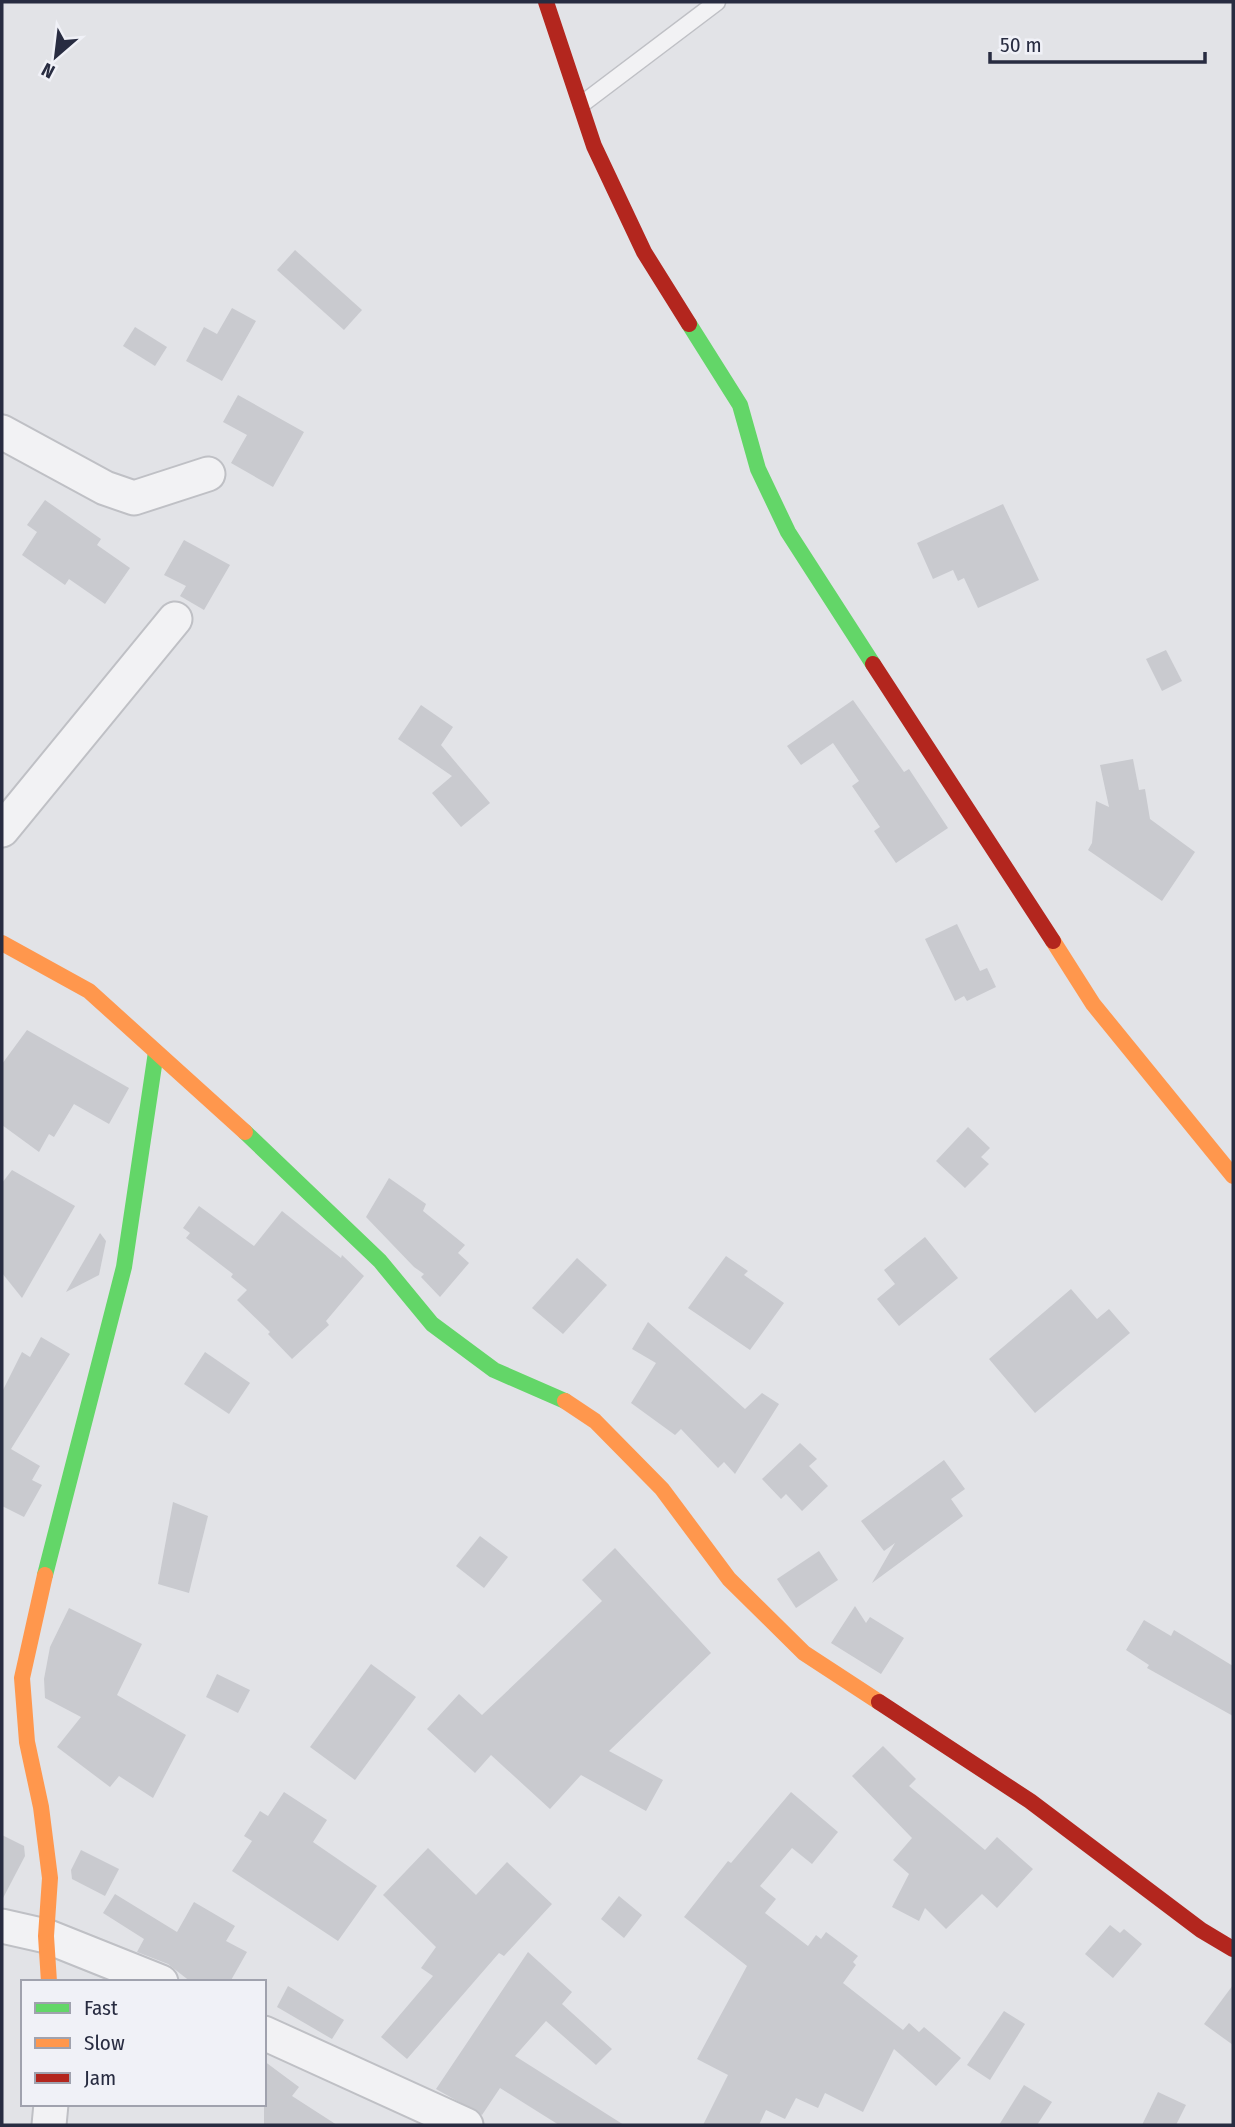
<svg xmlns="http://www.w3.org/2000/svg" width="1235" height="2127" font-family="'Fira Sans Condensed',sans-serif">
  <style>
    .building { fill: #c9cacf }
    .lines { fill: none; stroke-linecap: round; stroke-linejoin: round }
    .lane-casing { stroke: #bfc0c5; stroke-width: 19 }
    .street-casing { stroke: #bfc0c5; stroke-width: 37 }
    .lane { stroke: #f2f2f4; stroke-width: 16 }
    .street { stroke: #f2f2f4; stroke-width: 33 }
    .fast { stroke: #63d668; stroke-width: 16 }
    .slow { stroke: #ff974d; stroke-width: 16 }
    .jam { stroke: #b3261e; stroke-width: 16 }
  </style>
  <rect width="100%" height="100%" fill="#e2e3e7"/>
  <g class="building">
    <polygon points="295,250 362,310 344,330 277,270"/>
    <polygon points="232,308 256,321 222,381 186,361 204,327 217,334"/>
    <polygon points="135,327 167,347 155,366 123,346"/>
    <polygon points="238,395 304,432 273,487 231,463 247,435 223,422"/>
    <polygon points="45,500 101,539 97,545 130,568 105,604 69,579 65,585 22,555 37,532 27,525"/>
    <polygon points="1003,504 1039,580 978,608 964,578 958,581 953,570 933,579 917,543"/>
    <polygon points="184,540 230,565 204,610 180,596 186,586 164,575"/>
    <polygon points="1166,650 1182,681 1162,691 1146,659"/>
    <polygon points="853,700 904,772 909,769 948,828 896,863 874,831 880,827 852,786 859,781 833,743 801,765 787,746"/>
    <polygon points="421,705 453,727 441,745 490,803 461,827 432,793 452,776 398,739"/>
    <polygon points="1133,759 1139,790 1145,789 1150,819 1195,852 1162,901 1088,850 1092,843 1096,801 1109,807 1100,765"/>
    <polygon points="957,924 980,971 987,968 996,987 967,1001 964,996 955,1001 925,939"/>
    <polygon points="27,1030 129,1088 109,1124 74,1104 54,1137 49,1134 39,1152 2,1125 2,1064"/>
    <polygon points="968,1127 990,1148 981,1157 989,1164 965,1188 936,1161"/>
    <polygon points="12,1170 75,1206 22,1298 2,1273 2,1183"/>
    <polygon points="389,1178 426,1204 423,1211 465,1245 458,1253 469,1263 440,1297 421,1277 424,1274 414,1267 366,1217"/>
    <polygon points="199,1206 254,1246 282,1211 341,1258 342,1255 364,1276 326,1321 329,1325 292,1359 268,1334 270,1332 237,1300 247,1290 231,1277 233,1274 186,1238 190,1233 183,1228"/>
    <polygon points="100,1233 106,1241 99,1275 66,1292"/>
    <polygon points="925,1237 958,1278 899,1326 877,1299 895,1284 884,1270"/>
    <polygon points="726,1256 748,1271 744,1275 784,1303 750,1350 688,1308"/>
    <polygon points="577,1258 607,1285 563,1334 532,1308"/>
    <polygon points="1071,1289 1097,1319 1109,1309 1130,1333 1035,1413 989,1359"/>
    <polygon points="648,1322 745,1409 762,1393 779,1404 735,1474 724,1462 718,1468 681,1429 675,1435 631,1403 656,1363 632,1349"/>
    <polygon points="41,1337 70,1354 11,1449 40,1466 32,1480 42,1485 24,1517 2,1506 2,1392 22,1352 30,1357"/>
    <polygon points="205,1352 250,1383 229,1414 184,1384"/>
    <polygon points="800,1443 817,1459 809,1466 828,1486 802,1511 786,1494 781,1499 762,1479"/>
    <polygon points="944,1460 965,1489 951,1499 963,1516 872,1583 895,1543 884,1551 861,1521"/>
    <polygon points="173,1502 208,1516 189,1593 158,1584"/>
    <polygon points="480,1536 508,1557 484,1588 456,1566"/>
    <polygon points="615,1548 711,1653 609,1751 663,1780 646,1811 581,1775 550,1809 491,1755 475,1773 427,1729 459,1694 482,1715 602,1601 582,1580"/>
    <polygon points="819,1551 838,1580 796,1608 777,1579"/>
    <polygon points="855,1606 866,1623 870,1617 904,1638 881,1674 831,1643"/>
    <polygon points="69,1608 142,1644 117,1695 186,1735 153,1798 119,1776 110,1787 57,1747 81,1717 45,1698 44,1679 50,1647"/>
    <polygon points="1144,1620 1171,1636 1174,1630 1233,1666 1233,1716 1147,1668 1149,1665 1126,1650"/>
    <polygon points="371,1664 416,1697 355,1780 310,1747"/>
    <polygon points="217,1674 250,1690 238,1713 206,1697"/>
    <polygon points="883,1746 916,1779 909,1786 985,1850 997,1837 1033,1869 997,1908 982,1894 946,1929 925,1908 919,1921 892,1907 909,1874 893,1860 912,1838 852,1776"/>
    <polygon points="284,1792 327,1820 313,1842 377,1886 338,1941 232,1871 252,1841 244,1836 260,1811 268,1816"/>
    <polygon points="791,1792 838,1832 812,1864 792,1848 760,1886 776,1899 765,1913 808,1946 816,1935 821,1939 826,1932 858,1956 853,1962 856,1965 843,1983 903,2030 909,2023 919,2032 924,2027 961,2058 936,2086 894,2049 863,2112 825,2093 818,2108 796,2098 785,2119 766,2110 759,2125 703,2125 728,2075 697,2059 747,1966 684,1917 728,1861 731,1863"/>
    <polygon points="2,1835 24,1846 25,1856 2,1900"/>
    <polygon points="428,1848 476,1895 507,1862 552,1904 504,1956 499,1953 407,2059 381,2037 433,1976 421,1968 436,1947 383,1895"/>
    <polygon points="81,1850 119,1869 105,1896 72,1879 71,1870"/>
    <polygon points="115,1894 177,1932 194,1902 235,1926 226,1941 247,1952 230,1982 191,1982 168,1964 137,1952 144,1939 103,1913"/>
    <polygon points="619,1896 642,1915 624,1938 601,1919"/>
    <polygon points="1110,1925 1120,1933 1124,1929 1142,1944 1113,1978 1085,1954"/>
    <polygon points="528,1952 572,1992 562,2004 612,2049 596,2065 546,2021 515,2056 624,2125 559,2125 500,2088 482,2115 436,2089"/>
    <polygon points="1233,1985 1233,2045 1204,2024"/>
    <polygon points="288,1986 344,2020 332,2039 277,2007"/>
    <polygon points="1004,2011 1025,2024 990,2080 967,2065"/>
    <polygon points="264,2061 299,2087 292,2096 337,2125 264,2125"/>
    <polygon points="1024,2085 1052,2102 1037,2125 999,2125"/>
    <polygon points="1158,2092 1186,2105 1176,2125 1142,2125"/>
  </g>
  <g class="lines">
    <defs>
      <polyline id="lane" points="582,104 717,2"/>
      <g id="street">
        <polyline points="2,432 105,488 134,498 208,474"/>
        <polyline points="2,830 175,619"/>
        <polyline points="2,1926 46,1936 161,1982"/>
        <polyline points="264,2033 466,2125"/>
        <polyline points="49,2125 51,2104"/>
      </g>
    </defs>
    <use href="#lane" class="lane-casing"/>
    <use href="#street" class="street-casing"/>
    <use href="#lane" class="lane"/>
    <use href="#street" class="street"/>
    <g class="fast">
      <polyline points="689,324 740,405 758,469 788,532 873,664"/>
      <polyline points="245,1132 380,1261 432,1324 494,1370 565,1401"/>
      <polyline points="45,1575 124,1267 156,1052"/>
    </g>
    <g class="slow">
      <polyline points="1053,941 1093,1004 1233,1176"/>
      <polyline points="2,943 89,991 245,1132"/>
      <polyline points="565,1401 595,1421 662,1489 729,1579 804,1653 879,1702"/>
      <polyline points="45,1575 22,1678 27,1742 41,1807 50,1878 46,1936 49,1982"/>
    </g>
    <g class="jam">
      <polyline points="546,2 594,146 644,252 689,324"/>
      <polyline points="873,664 1053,941"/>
      <polyline points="879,1702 1030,1801 1201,1930 1233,1949"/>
    </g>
  </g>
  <rect width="1235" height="2127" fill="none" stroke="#282c41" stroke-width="7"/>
  <rect x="21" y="1980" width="245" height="126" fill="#f0f1f7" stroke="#a0a2ae" stroke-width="2"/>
  <rect x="35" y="2003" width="35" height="10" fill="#63d668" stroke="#a0a2ae" stroke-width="2"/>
  <text x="84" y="2015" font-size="21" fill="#282c41">Fast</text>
  <rect x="35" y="2038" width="35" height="10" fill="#ff974d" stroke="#a0a2ae" stroke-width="2"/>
  <text x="84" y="2050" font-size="21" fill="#282c41">Slow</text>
  <rect x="35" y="2073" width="35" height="10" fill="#b3261e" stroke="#a0a2ae" stroke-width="2"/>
  <text x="84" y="2085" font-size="21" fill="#282c41">Jam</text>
  <g transform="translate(56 56) rotate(208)" stroke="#f0f1f7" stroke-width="5" paint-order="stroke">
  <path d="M0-5L12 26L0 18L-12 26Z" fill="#282c41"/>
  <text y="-10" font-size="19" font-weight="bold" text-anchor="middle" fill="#282c41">N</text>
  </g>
  <path d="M990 52v10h215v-10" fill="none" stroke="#282c41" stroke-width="3.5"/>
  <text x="1000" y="52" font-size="21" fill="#282c41" stroke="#f0f1f7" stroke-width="5" paint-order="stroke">50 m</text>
</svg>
